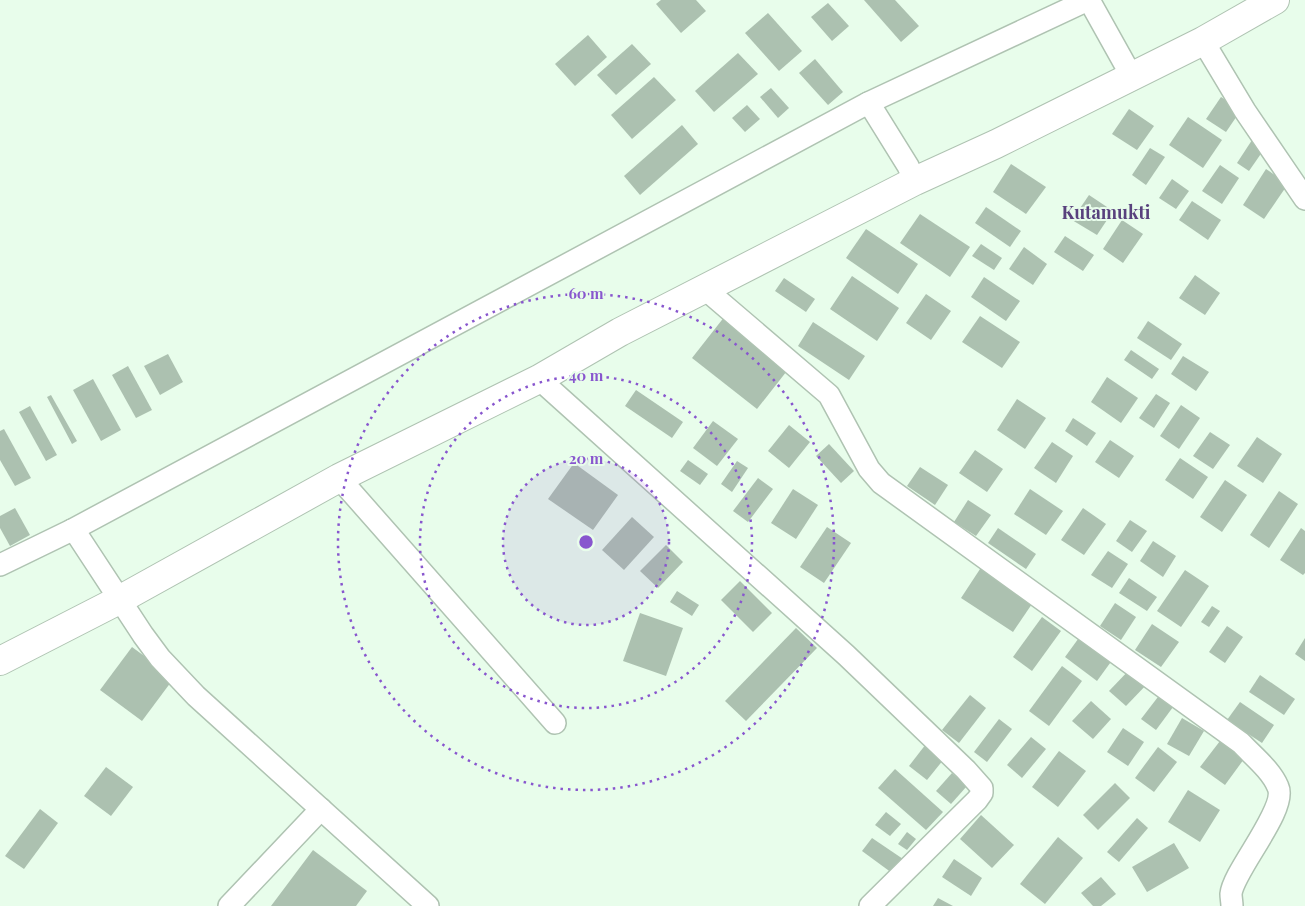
<svg xmlns="http://www.w3.org/2000/svg" width="1305" height="906" font-family="'Playfair Display',serif">
  <style>
    .building { fill: #acc1b0 }
    .lines { fill: none; stroke-linecap: round; stroke-linejoin: round }
    .street-casing { stroke: #afc3b2; stroke-width: 24 }
    .secondary-casing { stroke: #afc3b2; stroke-width: 30 }
    .street { stroke: #fff; stroke-width: 21 }
    .secondary { stroke: #fff; stroke-width: 28 }
    .ring { fill: none; stroke: #8856ce; stroke-width: 2.5; stroke-dasharray: 2.5 5 }
    .labels { text-anchor: middle; dominant-baseline: central; stroke-width: 4; stroke-linejoin: round; paint-order: stroke }
    .quarter-label { font-size: 18px; font-weight: bold; fill: #58417d; stroke: #e8fdeb }
    .centre { fill: #8856ce; stroke: #e8fdeb; stroke-width: 2.5 }
    .ring-label { font-size: 15px; text-anchor: middle; font-weight: bold; fill: #8856ce; stroke: #e8fdeb; stroke-width: 4; stroke-linejoin: round; paint-order: stroke }
  </style>
  <rect width="100%" height="100%" fill="#e8fdeb"/>
  <g class="building">
    <polygon points="661,0 696,0 706,11 681,33 656,4"/>
    <polygon points="864,0 895,0 919,26 901,42"/>
    <polygon points="828,3 849,26 832,41 811,17"/>
    <polygon points="768,13 802,51 779,71 745,33"/>
    <polygon points="588,35 607,57 575,86 555,64"/>
    <polygon points="632,44 651,64 616,95 597,75"/>
    <polygon points="738,53 758,74 714,112 695,91"/>
    <polygon points="815,59 843,92 828,105 799,73"/>
    <polygon points="654,77 676,100 632,139 611,115"/>
    <polygon points="771,88 789,108 778,118 760,97"/>
    <polygon points="1221,97 1241,110 1226,132 1206,119"/>
    <polygon points="747,105 760,119 745,132 732,118"/>
    <polygon points="1129,109 1154,126 1137,150 1112,134"/>
    <polygon points="1188,117 1222,140 1203,168 1169,145"/>
    <polygon points="682,125 698,144 640,195 624,176"/>
    <polygon points="1254,137 1267,145 1249,171 1237,163"/>
    <polygon points="1150,148 1165,157 1146,185 1132,175"/>
    <polygon points="1011,164 1046,187 1026,214 993,192"/>
    <polygon points="1220,165 1239,178 1222,204 1202,191"/>
    <polygon points="1266,169 1288,184 1264,219 1243,205"/>
    <polygon points="1172,179 1189,191 1176,209 1159,198"/>
    <polygon points="1089,195 1113,211 1097,235 1072,220"/>
    <polygon points="1192,201 1221,220 1208,240 1179,220"/>
    <polygon points="986,207 1021,231 1010,247 975,223"/>
    <polygon points="920,214 970,247 950,277 900,243"/>
    <polygon points="1122,220 1143,234 1123,263 1103,249"/>
    <polygon points="866,229 918,264 898,294 846,258"/>
    <polygon points="1065,236 1094,255 1083,271 1054,252"/>
    <polygon points="981,244 1002,258 994,270 972,256"/>
    <polygon points="1024,247 1047,264 1033,285 1009,269"/>
    <polygon points="1195,275 1220,293 1205,315 1179,298"/>
    <polygon points="852,276 899,308 877,341 830,309"/>
    <polygon points="984,277 1020,301 1006,321 971,297"/>
    <polygon points="784,278 815,299 806,312 775,291"/>
    <polygon points="926,294 951,311 931,340 906,323"/>
    <polygon points="725,316 790,367 757,409 692,358"/>
    <polygon points="980,316 1020,342 1002,368 962,342"/>
    <polygon points="1148,321 1182,344 1171,360 1137,338"/>
    <polygon points="813,322 865,356 849,380 798,346"/>
    <polygon points="1131,350 1159,369 1152,379 1124,360"/>
    <polygon points="168,354 183,382 160,395 144,366"/>
    <polygon points="1183,356 1209,372 1196,391 1171,374"/>
    <polygon points="128,366 152,410 136,418 112,375"/>
    <polygon points="1107,377 1138,398 1121,423 1091,402"/>
    <polygon points="93,379 121,430 101,441 73,390"/>
    <polygon points="636,390 683,422 672,438 625,406"/>
    <polygon points="1156,394 1170,403 1154,428 1139,418"/>
    <polygon points="51,395 77,441 72,444 47,397"/>
    <polygon points="1017,399 1046,418 1025,449 997,430"/>
    <polygon points="1181,405 1200,418 1179,449 1160,436"/>
    <polygon points="30,406 57,455 46,461 19,412"/>
    <polygon points="1073,418 1096,433 1087,446 1065,431"/>
    <polygon points="713,421 738,439 717,466 693,448"/>
    <polygon points="789,425 810,442 789,468 768,451"/>
    <polygon points="4,429 31,478 15,486 0,460 0,431"/>
    <polygon points="1210,432 1230,445 1213,469 1193,456"/>
    <polygon points="1257,437 1282,454 1263,483 1237,466"/>
    <polygon points="1110,440 1134,456 1119,478 1095,462"/>
    <polygon points="1052,442 1073,456 1056,483 1034,468"/>
    <polygon points="829,444 854,471 841,483 816,456"/>
    <polygon points="975,450 1003,469 987,492 959,473"/>
    <polygon points="1180,458 1208,477 1193,499 1165,480"/>
    <polygon points="688,460 708,474 700,485 680,471"/>
    <polygon points="737,461 748,468 732,492 721,484"/>
    <polygon points="574,463 618,495 593,530 548,499"/>
    <polygon points="920,467 948,485 935,505 907,486"/>
    <polygon points="758,478 773,489 748,522 733,511"/>
    <polygon points="1225,480 1247,495 1222,532 1200,517"/>
    <polygon points="793,489 818,505 796,539 771,523"/>
    <polygon points="1030,489 1063,511 1046,535 1014,514"/>
    <polygon points="1279,491 1298,504 1269,548 1250,535"/>
    <polygon points="968,500 991,515 976,536 954,522"/>
    <polygon points="15,508 30,535 10,546 0,528 0,516"/>
    <polygon points="1083,508 1106,524 1084,555 1061,540"/>
    <polygon points="632,517 654,537 624,570 602,550"/>
    <polygon points="1130,520 1147,531 1132,552 1116,541"/>
    <polygon points="827,527 851,543 824,583 800,567"/>
    <polygon points="998,528 1036,554 1026,569 988,543"/>
    <polygon points="1301,528 1305,531 1305,573 1303,575 1280,560"/>
    <polygon points="1153,541 1176,556 1163,577 1140,561"/>
    <polygon points="666,545 683,562 658,588 640,571"/>
    <polygon points="1108,551 1128,564 1112,588 1091,575"/>
    <polygon points="982,566 1034,601 1013,632 961,598"/>
    <polygon points="1185,570 1209,586 1181,627 1157,611"/>
    <polygon points="1129,578 1157,597 1147,611 1119,593"/>
    <polygon points="740,581 772,613 753,632 721,600"/>
    <polygon points="677,591 699,605 692,616 670,602"/>
    <polygon points="1115,603 1136,617 1121,640 1100,626"/>
    <polygon points="1212,606 1220,611 1209,627 1201,622"/>
    <polygon points="640,613 683,628 666,676 623,661"/>
    <polygon points="1042,617 1061,631 1032,671 1013,657"/>
    <polygon points="1152,624 1179,642 1161,667 1135,650"/>
    <polygon points="1227,626 1243,637 1225,663 1209,652"/>
    <polygon points="796,628 817,648 746,721 725,701"/>
    <polygon points="1081,635 1113,659 1097,681 1065,657"/>
    <polygon points="1305,638 1305,661 1295,654"/>
    <polygon points="132,647 174,678 142,721 100,690"/>
    <polygon points="1062,666 1082,681 1049,726 1029,711"/>
    <polygon points="1133,666 1150,681 1126,706 1109,691"/>
    <polygon points="1260,675 1295,699 1284,715 1249,692"/>
    <polygon points="1161,693 1176,703 1156,730 1141,719"/>
    <polygon points="970,695 986,708 959,743 942,730"/>
    <polygon points="1091,701 1111,719 1093,739 1072,721"/>
    <polygon points="1240,702 1274,725 1262,743 1227,720"/>
    <polygon points="1182,718 1204,731 1189,756 1167,744"/>
    <polygon points="999,719 1012,729 987,762 974,752"/>
    <polygon points="1123,728 1144,742 1128,766 1107,752"/>
    <polygon points="1031,737 1046,749 1022,778 1007,765"/>
    <polygon points="1220,741 1244,759 1225,785 1200,767"/>
    <polygon points="926,744 944,759 927,780 909,766"/>
    <polygon points="1158,747 1177,762 1154,792 1135,778"/>
    <polygon points="1059,751 1086,771 1058,807 1032,787"/>
    <polygon points="106,767 133,787 111,816 84,796"/>
    <polygon points="895,769 943,812 926,830 878,788"/>
    <polygon points="952,773 967,786 951,804 936,791"/>
    <polygon points="1115,783 1130,798 1098,830 1083,815"/>
    <polygon points="1188,790 1220,810 1200,842 1168,822"/>
    <polygon points="40,809 58,823 24,869 5,856"/>
    <polygon points="886,812 901,824 890,836 875,825"/>
    <polygon points="981,815 1014,845 992,868 960,839"/>
    <polygon points="1137,818 1148,828 1119,862 1107,852"/>
    <polygon points="907,832 916,839 907,850 898,844"/>
    <polygon points="1058,837 1083,858 1045,904 1020,884"/>
    <polygon points="872,838 903,859 892,873 862,851"/>
    <polygon points="1174,843 1189,868 1147,892 1132,867"/>
    <polygon points="313,850 367,891 356,906 271,906"/>
    <polygon points="954,859 982,878 971,896 942,877"/>
    <polygon points="1101,877 1116,894 1101,906 1093,906 1081,893"/>
    <polygon points="938,898 953,906 933,906"/>
  </g>
  <g class="lines">
    <defs>
      <g id="street">
        <polyline points="1089,0 1132,77"/>
        <polyline points="1203,41 1245,111 1305,199"/>
        <polyline points="868,103 872,108 908,166 915,181"/>
        <path d="M705,289L829,395L869,469L881,483L1241,743C1253,756 1271,770 1278,787C1288,809 1233,871 1231,894C1231,898 1232,902 1232,906"/>
        <polyline points="539,379 846,655 966,770 982,788 982,793 977,800 870,906"/>
        <polyline points="339,478 555,723"/>
        <polyline points="72,530 78,536 143,635 160,658 196,696 428,906"/>
        <polyline points="0,565 72,530 868,103 1088,0"/>
        <polyline points="229,906 321,809"/>
      </g>
      <polyline id="secondary" points="0,661 119,600 339,478 539,379 620,332 915,181 996,144 1203,41 1275,0"/>
    </defs>
    <use href="#street" class="street-casing"/>
    <use href="#secondary" class="secondary-casing"/>
    <use href="#street" class="street"/>
    <use href="#secondary" class="secondary"/>
  </g>
  <circle cx="586" cy="542" r="83" fill="#8856ce" fill-opacity=".12"/>
  <g class="ring">
    <circle cx="586" cy="542" r="83"/>
    <circle cx="586" cy="542" r="166"/>
    <circle cx="586" cy="542" r="248"/>
  </g>
  <g class="labels">
    <g class="quarter-label">
      <text x="1106" y="212">Kutamukti</text>
    </g>
  </g>
  <circle cx="586" cy="542" r="8" class="centre"/>
  <g class="ring-label">
    <text x="586" y="299">60 m</text>
    <text x="586" y="381">40 m</text>
    <text x="586" y="464">20 m</text>
  </g>
</svg>
